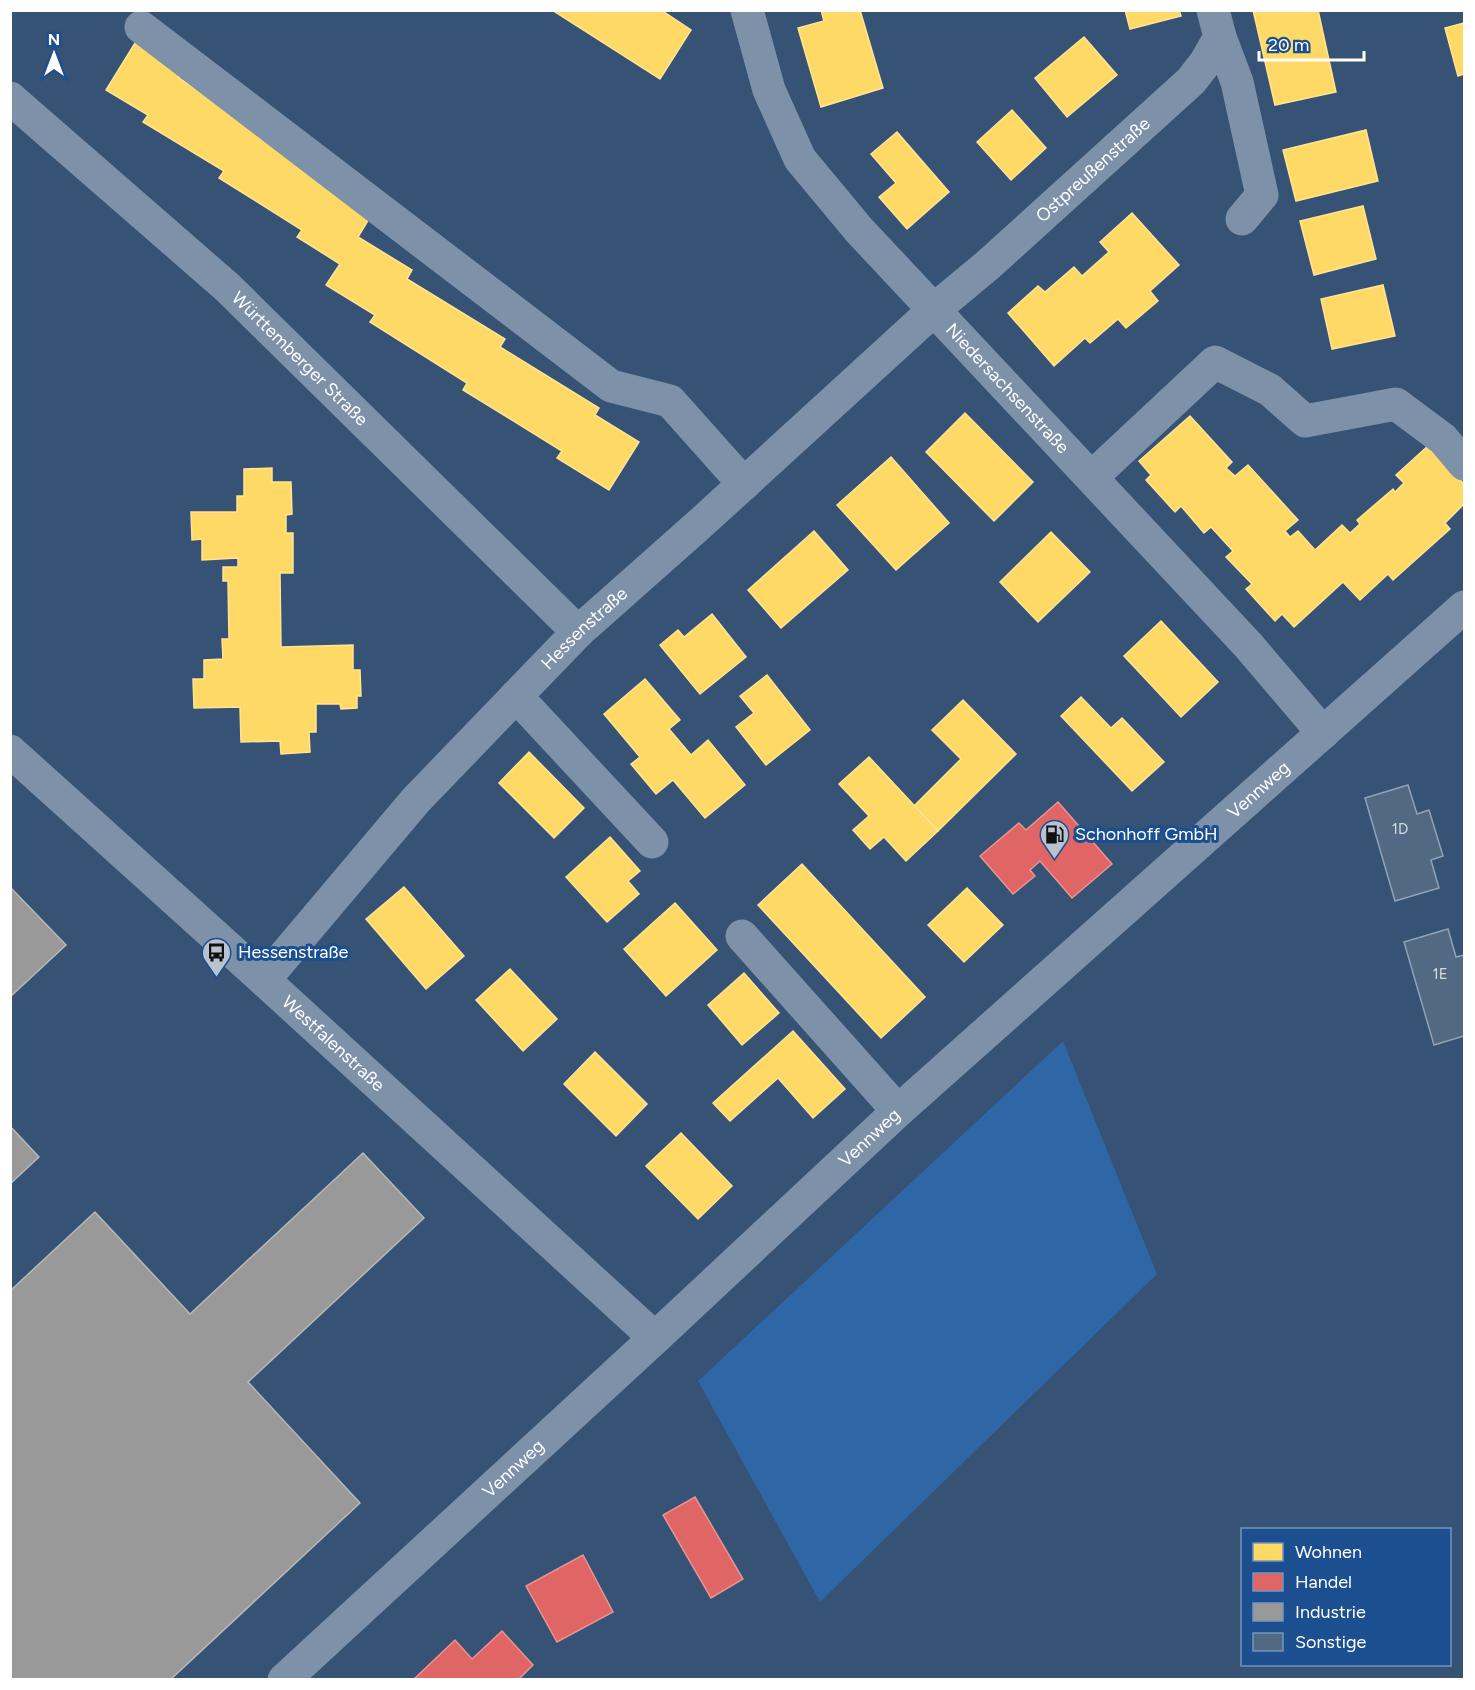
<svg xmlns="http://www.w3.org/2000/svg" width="1475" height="1690" font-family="Figtree,sans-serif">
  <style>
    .green { fill: #2f66a5 }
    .homes { fill: #ffd966; stroke: #ffe494; stroke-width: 1.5 }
    .shops { fill: #e06666; stroke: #e99494; stroke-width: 1.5 }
    .industry { fill: #999; stroke: #b8b8b8; stroke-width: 1.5 }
    .building { fill: #526984; stroke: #92a2b6; stroke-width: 1.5 }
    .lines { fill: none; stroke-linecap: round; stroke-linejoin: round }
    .minor { stroke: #7d92a8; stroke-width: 33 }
    .labels { text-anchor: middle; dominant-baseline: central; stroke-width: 6; stroke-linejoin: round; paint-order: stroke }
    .number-label { font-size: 15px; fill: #d4dae0 }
    .street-label { font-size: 18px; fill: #fff; stroke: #1b4f8f }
    .poi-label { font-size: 18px; fill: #fff; stroke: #1b4f8f; text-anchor: start }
  </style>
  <rect width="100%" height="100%" fill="#365274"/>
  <polygon class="green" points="1063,1041 1157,1274 820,1602 698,1381"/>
  <g class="homes">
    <polygon points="552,10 661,10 691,30 660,79"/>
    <polygon points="821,10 860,10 883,88 821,107 798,28 824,21"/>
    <polygon points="1125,10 1179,10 1181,16 1130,29"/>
    <polygon points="1253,10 1318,10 1336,92 1275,105"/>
    <polygon points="1464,23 1464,74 1458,76 1445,28"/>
    <polygon points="1084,37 1117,75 1067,117 1035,78"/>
    <polygon points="135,43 183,73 179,78 262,130 258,137 341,188 370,217 358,237 412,270 407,279 505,339 500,347 599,408 595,415 639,442 609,490 557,458 562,451 463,390 467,383 370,322 375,315 326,285 340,264 297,237 302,230 219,178 224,171 143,122 148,115 106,90"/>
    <polygon points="1012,110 1046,148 1011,180 977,142"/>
    <polygon points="1366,130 1378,181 1296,201 1283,150"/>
    <polygon points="897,132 949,192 907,229 879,197 896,183 871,154"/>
    <polygon points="1363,206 1376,259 1314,275 1300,221"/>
    <polygon points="1132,213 1179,265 1150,291 1158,301 1126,328 1118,319 1090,343 1085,338 1054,366 1008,313 1038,286 1045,292 1074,267 1082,276 1109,252 1100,242"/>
    <polygon points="1383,285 1395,336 1332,349 1321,299"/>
    <polygon points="965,413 1033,482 994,521 926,452"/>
    <polygon points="1190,416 1232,462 1226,468 1235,476 1248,465 1298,520 1285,531 1290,537 1298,531 1315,550 1342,525 1350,533 1360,524 1357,520 1393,489 1395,492 1404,483 1396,475 1429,445 1464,484 1464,504 1445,523 1450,529 1393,580 1388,574 1360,600 1343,582 1294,627 1282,614 1275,621 1246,589 1252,584 1226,557 1233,551 1211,527 1204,533 1181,506 1175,512 1146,480 1151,475 1139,461"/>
    <polygon points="891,457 949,523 896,570 837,505"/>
    <polygon points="272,468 272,482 291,482 292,514 286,515 286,533 293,533 293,573 280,573 281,647 353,645 353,670 360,670 361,696 357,696 357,708 341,709 340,704 316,704 316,732 309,732 310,752 281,754 280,741 241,742 240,707 194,708 193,679 204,679 204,660 223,659 222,639 229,639 228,581 223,581 223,567 238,567 238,558 202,560 202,539 192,540 191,512 237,512 237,496 244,496 244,469"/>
    <polygon points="814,531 848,570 781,628 748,590"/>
    <polygon points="1051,532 1090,572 1038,622 1000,582"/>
    <polygon points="712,614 746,657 700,694 660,645 678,630 684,637"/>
    <polygon points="1161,621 1218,682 1181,717 1124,656"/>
    <polygon points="767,675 810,730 766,765 736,727 754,713 740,696"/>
    <polygon points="645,679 680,720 669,729 691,755 708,740 745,785 705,818 673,780 656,794 631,764 640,757 604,714"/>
    <polygon points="1081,697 1111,728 1122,718 1164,762 1132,791 1061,716"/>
    <polygon points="963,700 1016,754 938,831 914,806 961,759 932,730"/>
    <polygon points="529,752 584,808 554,838 499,783"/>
    <polygon points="869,757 938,831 906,861 884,837 870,849 853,830 869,816 839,784"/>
    <polygon points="610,837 640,871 628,881 639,894 607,922 566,877"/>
    <polygon points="802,864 925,997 881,1038 758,905"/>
    <polygon points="404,887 464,956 426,989 366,919"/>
    <polygon points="967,888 1003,925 964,962 928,925"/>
    <polygon points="675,903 717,950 666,996 624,949"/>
    <polygon points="510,969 557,1019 523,1051 476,1000"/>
    <polygon points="744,973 779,1013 742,1045 708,1005"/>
    <polygon points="793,1031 845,1089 813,1118 778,1078 730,1121 713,1103"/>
    <polygon points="595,1052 647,1104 616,1136 564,1084"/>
    <polygon points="681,1133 732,1186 698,1219 646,1166"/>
  </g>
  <g class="shops">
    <polygon points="1058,802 1112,864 1072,898 1040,861 1030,870 1035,876 1013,894 980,856 1019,823 1026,830"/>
    <polygon points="695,1497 743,1579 711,1598 663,1515"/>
    <polygon points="583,1555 613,1612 557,1642 526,1586"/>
    <polygon points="502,1631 533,1665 518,1680 413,1680 455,1640 472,1659"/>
  </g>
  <g class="industry">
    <polygon points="10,887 66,945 10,997"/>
    <polygon points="10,1126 39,1157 10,1184"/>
    <polygon points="363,1153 424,1218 248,1382 360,1503 170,1680 10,1680 10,1291 95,1212 190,1314"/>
  </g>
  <g class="building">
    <polygon points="1408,785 1417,814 1429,810 1443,856 1431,860 1439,888 1395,901 1365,798"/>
    <polygon points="1448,929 1456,957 1464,955 1464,1036 1434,1045 1404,942"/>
  </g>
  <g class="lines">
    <g class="minor">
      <path id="s1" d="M747,10L769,90L800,159L859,230L1248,645L1323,733"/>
      <polyline points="141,27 611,386 670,401 744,484"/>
      <polyline points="1220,37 1237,82 1262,195 1242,219"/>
      <path id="s2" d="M10,98L227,287L578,632"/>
      <polyline points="1092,477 1215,362 1270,390 1305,421 1396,404 1443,439 1464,464"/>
      <polyline points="516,696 652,842"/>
      <path id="s3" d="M10,751L264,980L655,1338"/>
      <polyline points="742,936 898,1111"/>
      <path id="s4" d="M264,980L416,800L578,632L702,522L935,309L989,264L1191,81L1205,63L1220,37L1213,10"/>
      <path id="s5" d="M284,1680L655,1338L898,1111L1464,607"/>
    </g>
  </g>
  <defs>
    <symbol id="fuel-pin" viewBox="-11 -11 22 30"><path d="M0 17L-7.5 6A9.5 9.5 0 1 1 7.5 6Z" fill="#b9c2ce" stroke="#1b4f8f"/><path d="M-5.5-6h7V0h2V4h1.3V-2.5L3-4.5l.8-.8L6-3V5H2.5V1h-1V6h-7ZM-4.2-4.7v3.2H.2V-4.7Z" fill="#111"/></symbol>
    <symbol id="bus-pin" viewBox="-11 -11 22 30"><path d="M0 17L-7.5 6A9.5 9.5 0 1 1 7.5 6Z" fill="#b9c2ce" stroke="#1b4f8f"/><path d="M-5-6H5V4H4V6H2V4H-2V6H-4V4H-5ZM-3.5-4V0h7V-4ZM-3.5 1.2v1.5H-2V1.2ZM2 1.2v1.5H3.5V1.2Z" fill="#111"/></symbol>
  </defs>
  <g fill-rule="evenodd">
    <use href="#fuel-pin" x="1038" y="818" width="33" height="45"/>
    <use href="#bus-pin" x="200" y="936" width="33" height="45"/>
  </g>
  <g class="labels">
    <g class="number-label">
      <text x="1400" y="829">1D</text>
      <text x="1440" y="974">1E</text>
    </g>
    <g class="street-label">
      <text stroke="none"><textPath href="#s4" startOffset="1161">Ostpreußenstraße</textPath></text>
      <text stroke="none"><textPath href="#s2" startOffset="390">Württemberger Straße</textPath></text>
      <text stroke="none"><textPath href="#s1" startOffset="468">Niedersachsenstraße</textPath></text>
      <text stroke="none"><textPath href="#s4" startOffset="476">Hessenstraße</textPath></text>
      <text stroke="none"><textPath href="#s5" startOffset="1320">Vennweg</textPath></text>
      <text stroke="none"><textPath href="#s3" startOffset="436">Westfalenstraße</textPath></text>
      <text stroke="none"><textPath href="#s5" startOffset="798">Vennweg</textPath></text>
      <text stroke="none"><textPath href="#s5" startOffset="312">Vennweg</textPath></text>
    </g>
    <g class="poi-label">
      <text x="1075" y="834">Schonhoff GmbH</text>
      <text x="238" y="952">Hessenstraße</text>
    </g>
  </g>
  <rect width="1475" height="1690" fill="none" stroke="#ffffff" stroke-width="24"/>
  <rect x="1241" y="1528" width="210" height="138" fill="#1b4f8f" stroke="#7695bc" stroke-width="1.5"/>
  <rect x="1253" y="1543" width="30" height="18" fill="#ffd966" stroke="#7695bc" stroke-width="1.5"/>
  <text x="1295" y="1558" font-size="18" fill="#ffffff">Wohnen</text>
  <rect x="1253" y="1573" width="30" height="18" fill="#e06666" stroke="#7695bc" stroke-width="1.5"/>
  <text x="1295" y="1588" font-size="18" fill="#ffffff">Handel</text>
  <rect x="1253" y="1603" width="30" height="18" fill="#999999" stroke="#7695bc" stroke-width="1.5"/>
  <text x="1295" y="1618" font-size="18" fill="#ffffff">Industrie</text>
  <rect x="1253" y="1633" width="30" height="18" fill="#526984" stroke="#7695bc" stroke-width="1.5"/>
  <text x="1295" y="1648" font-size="18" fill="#ffffff">Sonstige</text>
  <g transform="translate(54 54)" stroke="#1b4f8f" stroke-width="4.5" paint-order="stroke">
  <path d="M0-4.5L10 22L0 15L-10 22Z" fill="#ffffff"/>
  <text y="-9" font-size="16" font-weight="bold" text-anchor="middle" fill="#ffffff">N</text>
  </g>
  <path d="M1259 51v9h105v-9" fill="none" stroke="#ffffff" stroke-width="3"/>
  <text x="1268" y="51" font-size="18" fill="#ffffff" stroke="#1b4f8f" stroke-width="4.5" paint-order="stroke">20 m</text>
</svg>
